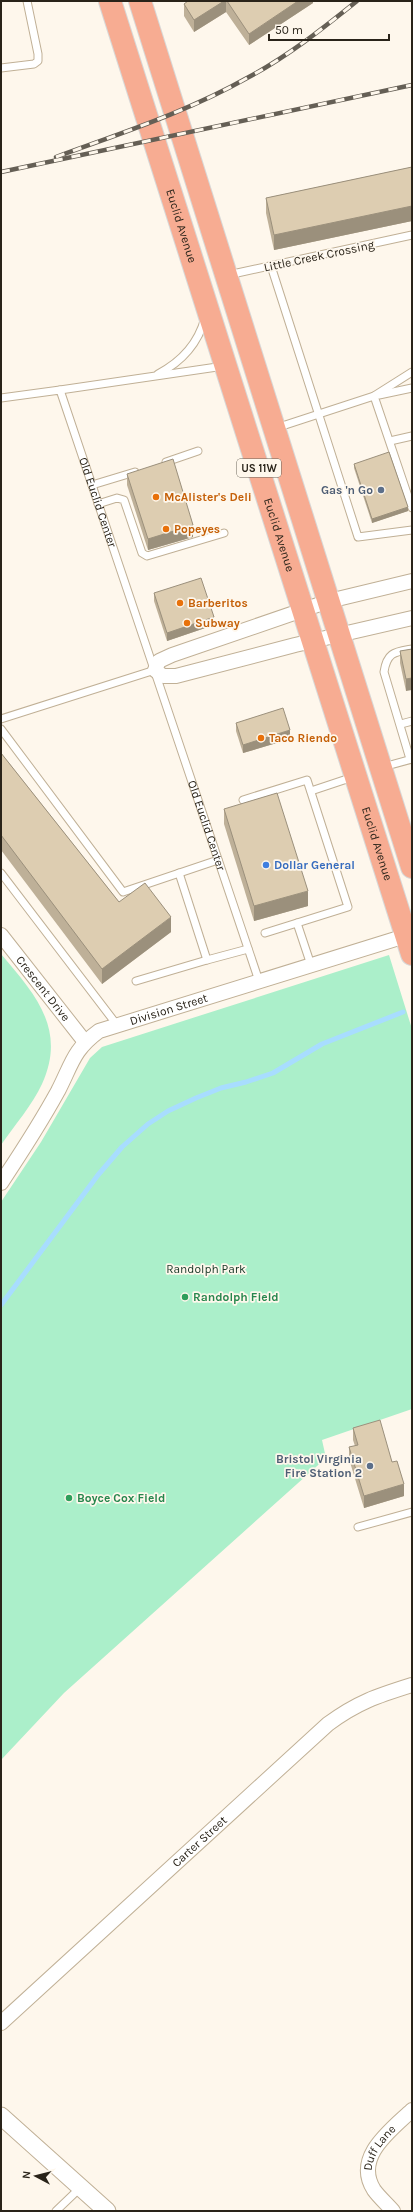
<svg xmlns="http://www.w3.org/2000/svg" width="413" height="2212" font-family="Karla,sans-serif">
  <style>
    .green { fill: #abefca }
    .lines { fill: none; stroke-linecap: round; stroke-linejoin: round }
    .stream { stroke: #a8ddff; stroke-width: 5 }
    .service-casing { stroke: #c0b096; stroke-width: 9 }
    .minor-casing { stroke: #c0b096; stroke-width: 16 }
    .tertiary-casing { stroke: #c0b096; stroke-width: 19 }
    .primary-casing { stroke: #d8d7d6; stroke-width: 24 }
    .service { stroke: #fff; stroke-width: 7 }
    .minor { stroke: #fff; stroke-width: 14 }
    .tertiary { stroke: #fff; stroke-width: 17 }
    .primary { stroke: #f7ac92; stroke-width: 22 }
    .rail-casing { stroke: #655f55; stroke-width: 4.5 }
    .rail { stroke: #fef7ec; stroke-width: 3; stroke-dasharray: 9; stroke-linecap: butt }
    .wall { fill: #beb098 }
    .shaded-wall { fill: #9b907c }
    .building { fill: #ddcdb1; stroke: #9b907c }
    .service-dot { fill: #5c6f8a; stroke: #fef7ec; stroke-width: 1.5 }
    .food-dot { fill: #e8710a; stroke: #fef7ec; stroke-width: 1.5 }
    .shop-dot { fill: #3f7fe0; stroke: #fef7ec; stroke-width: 1.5 }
    .leisure-dot { fill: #2e9e5b; stroke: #fef7ec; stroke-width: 1.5 }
    .labels { text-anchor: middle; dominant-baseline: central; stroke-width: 3.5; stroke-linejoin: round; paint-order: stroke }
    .shield { fill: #fef7ec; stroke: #696358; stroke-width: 1 }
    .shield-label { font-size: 11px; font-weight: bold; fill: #292319 }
    .street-label { font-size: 12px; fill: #292319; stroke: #fef7ec }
    .service-label { font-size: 12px; font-weight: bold; fill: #4e5e75; stroke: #fef7ec; text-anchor: end }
    .food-label { font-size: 12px; font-weight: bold; fill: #c56008; stroke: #fef7ec; text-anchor: start }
    .shop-label { font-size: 12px; font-weight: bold; fill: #366cbe; stroke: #fef7ec; text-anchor: start }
    .park-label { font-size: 12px; fill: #153525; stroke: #fef7ec }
    .leisure-label { font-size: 12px; font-weight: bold; fill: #27864d; stroke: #fef7ec; text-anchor: start }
  </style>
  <rect width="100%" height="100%" fill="#fef7ec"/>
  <g class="green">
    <path d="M1,954C35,994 67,1029 42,1084C33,1104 14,1126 1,1145Z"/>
    <polygon points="389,955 412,1029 412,1409 322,1440 326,1458 64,1693 1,1760 1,1202 41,1142 90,1058 102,1047"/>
  </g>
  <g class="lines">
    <polyline class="stream" points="1,1305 98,1175 122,1147 148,1124 168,1111 196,1098 221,1088 246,1082 273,1073 322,1044 403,1012"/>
    <defs>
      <g id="service">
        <polyline points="1,68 34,64 38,61 38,54 27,1"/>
        <polyline points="271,266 358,537 412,530"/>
        <polyline points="228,275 412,235"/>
        <path d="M158,374C181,362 198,344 205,318"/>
        <polyline points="60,390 224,366"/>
        <polyline points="379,395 412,388"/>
        <polyline points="374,396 412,372"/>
        <path id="s1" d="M1,398L60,390L259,981"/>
        <polyline points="276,428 374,396 412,508"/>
        <polyline points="390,441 412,436"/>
        <polyline points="166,462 198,451"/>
        <polyline points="92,485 135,472"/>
        <polyline points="98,504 117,498 124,500 142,553 147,556 224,533"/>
        <polyline points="1,719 155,670"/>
        <polyline points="401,724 412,721"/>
        <polyline points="1,729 123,892 218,860"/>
        <path d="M410,759L384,672C387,652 395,652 412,649"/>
        <polyline points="383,767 412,759"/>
        <polyline points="311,791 353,777"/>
        <polyline points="243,800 307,780 348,907 297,923 311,965"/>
        <polyline points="1,873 117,1025"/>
        <polyline points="179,873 207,960 248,949"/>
        <polyline points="265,933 297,923"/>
        <polyline points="136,981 207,960"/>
        <polyline points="358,1527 412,1512"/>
        <polyline points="56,2211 80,2188"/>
      </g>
      <g id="minor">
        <polyline points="412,581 329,601 172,655 159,661 155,670 163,676 176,676 295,645 412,618"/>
        <path id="s2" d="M1,935L85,1042"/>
        <path id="s3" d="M1,1183C21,1153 41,1122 58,1091C72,1064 73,1050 99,1031L412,934"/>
        <path id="s4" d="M1,2023L328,1724C358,1702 377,1696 412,1685"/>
        <path id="s5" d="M393,2211C387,2204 379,2197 374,2190C353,2157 391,2130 412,2110"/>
      </g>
      <polyline id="tertiary" points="1,2116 107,2211"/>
      <g id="primary">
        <path id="s6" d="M110,1L412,954"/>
        <polyline points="140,1 412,867"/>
      </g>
    </defs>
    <use href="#service" class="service-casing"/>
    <use href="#minor" class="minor-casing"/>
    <use href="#tertiary" class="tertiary-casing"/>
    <use href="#primary" class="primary-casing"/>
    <use href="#service" class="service"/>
    <use href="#minor" class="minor"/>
    <use href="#tertiary" class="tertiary"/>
    <use href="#primary" class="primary"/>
    <defs>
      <g id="rail">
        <path d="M56,157C121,133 187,112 247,78C287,57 322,29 357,1"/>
        <polyline points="1,172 412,85"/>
      </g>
    </defs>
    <use href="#rail" class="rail-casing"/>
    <use href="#rail" class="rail"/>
  </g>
  <g class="wall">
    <polygon points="188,1 313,1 313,3 249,45 226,12 194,32 184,16 184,4"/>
    <polygon points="412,167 412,221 274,250 266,213 266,198"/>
    <polygon points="354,464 408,511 372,523 354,468"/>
    <polygon points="127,474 193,537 148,550 127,485"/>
    <polygon points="154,593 214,625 167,641 154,601"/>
    <polygon points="412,649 406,691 400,663 400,651"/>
    <polygon points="236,723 290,739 243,753 236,731"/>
    <polygon points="1,753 119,902 171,932 102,984 1,850"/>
    <polygon points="224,809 308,906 254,921 224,824"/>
    <polygon points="353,1428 392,1462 404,1496 364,1508 349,1459 349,1447 355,1446 353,1440"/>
  </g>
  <g class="shaded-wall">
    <polygon points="224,1 226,1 226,12 194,32 194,20"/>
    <polygon points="298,1 313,1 313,3 249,45 249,34"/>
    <polygon points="412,206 412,221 274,250 274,235"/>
    <polygon points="408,507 408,511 372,523 372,519"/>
    <polygon points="193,525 193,537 148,550 148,539"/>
    <polygon points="214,617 214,625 167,641 167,633"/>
    <polygon points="412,678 412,690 406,691 406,679"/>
    <polygon points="290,730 290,739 243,753 243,745"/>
    <polygon points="308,891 308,906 254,921 254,906"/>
    <polygon points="171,917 171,932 102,984 102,969"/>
    <polygon points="404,1484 404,1496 364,1508 364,1496"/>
  </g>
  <g class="building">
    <polygon points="188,1 224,1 194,20 184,4"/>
    <polygon points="227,1 298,1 249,34"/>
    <polygon points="412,167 412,206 274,235 266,198"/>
    <polygon points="389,452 408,507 372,519 354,464"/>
    <polygon points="173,459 193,525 148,539 127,474"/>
    <polygon points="201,578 214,617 167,633 154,593"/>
    <polygon points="412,649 412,678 406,679 400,651"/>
    <polygon points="283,708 290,730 243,745 236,723"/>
    <polygon points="1,753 119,902 145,883 171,917 102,969 1,835"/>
    <polygon points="277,793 308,891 254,906 224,809"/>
    <polygon points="380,1420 392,1462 397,1461 404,1484 364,1496 349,1447 358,1445 353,1428"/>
  </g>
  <g class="service-dot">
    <circle cx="381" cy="490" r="4"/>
    <circle cx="370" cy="1466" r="4"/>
  </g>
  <g class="food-dot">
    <circle cx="156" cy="497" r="4"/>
    <circle cx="166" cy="529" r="4"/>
    <circle cx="180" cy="603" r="4"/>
    <circle cx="187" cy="623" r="4"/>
    <circle cx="261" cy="738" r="4"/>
  </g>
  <circle class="shop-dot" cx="266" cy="865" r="4"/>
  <g class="leisure-dot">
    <circle cx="185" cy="1297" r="4"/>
    <circle cx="69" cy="1498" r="4"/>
  </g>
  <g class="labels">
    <rect class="shield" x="237" y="459" width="44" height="18" rx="3"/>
    <g class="shield-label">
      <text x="259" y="468">US 11W</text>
    </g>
    <g class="street-label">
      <text stroke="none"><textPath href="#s6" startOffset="236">Euclid Avenue</textPath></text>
      <text transform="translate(319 256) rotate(-12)">Little Creek Crossing</text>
      <text stroke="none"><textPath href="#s1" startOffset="178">Old Euclid Center</textPath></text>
      <text stroke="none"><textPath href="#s6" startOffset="560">Euclid Avenue</textPath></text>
      <text stroke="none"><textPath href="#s1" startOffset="519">Old Euclid Center</textPath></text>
      <text stroke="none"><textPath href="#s6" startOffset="884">Euclid Avenue</textPath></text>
      <text stroke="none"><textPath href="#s2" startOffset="68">Crescent Drive</textPath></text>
      <text stroke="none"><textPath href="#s3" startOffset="255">Division Street</textPath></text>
      <text stroke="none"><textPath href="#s4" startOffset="269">Carter Street</textPath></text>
      <text stroke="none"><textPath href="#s5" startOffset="75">Duff Lane</textPath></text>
    </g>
    <g class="service-label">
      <text x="373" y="490">Gas 'n Go</text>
      <text x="362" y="1459">Bristol Virginia<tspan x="362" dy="14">Fire Station 2</tspan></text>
    </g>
    <g class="food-label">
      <text x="164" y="497">McAlister's Deli</text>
      <text x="174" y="529">Popeyes</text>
      <text x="188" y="603">Barberitos</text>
      <text x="195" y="623">Subway</text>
      <text x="269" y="738">Taco Riendo</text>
    </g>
    <g class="shop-label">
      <text x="274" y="865">Dollar General</text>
    </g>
    <g class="park-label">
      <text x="206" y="1269">Randolph Park</text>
    </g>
    <g class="leisure-label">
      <text x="193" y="1297">Randolph Field</text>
      <text x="77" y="1498">Boyce Cox Field</text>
    </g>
  </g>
  <rect width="413" height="2212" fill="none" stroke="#292319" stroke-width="4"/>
  <g transform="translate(36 2176) rotate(277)" stroke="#fef7ec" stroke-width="3" paint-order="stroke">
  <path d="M0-3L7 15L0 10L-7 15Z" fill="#292319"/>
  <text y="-6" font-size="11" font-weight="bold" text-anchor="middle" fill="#292319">N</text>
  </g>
  <path d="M269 34v6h120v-6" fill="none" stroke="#292319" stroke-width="2"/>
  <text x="275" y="34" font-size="12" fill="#292319" stroke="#fef7ec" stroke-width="3" paint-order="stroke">50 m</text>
</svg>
